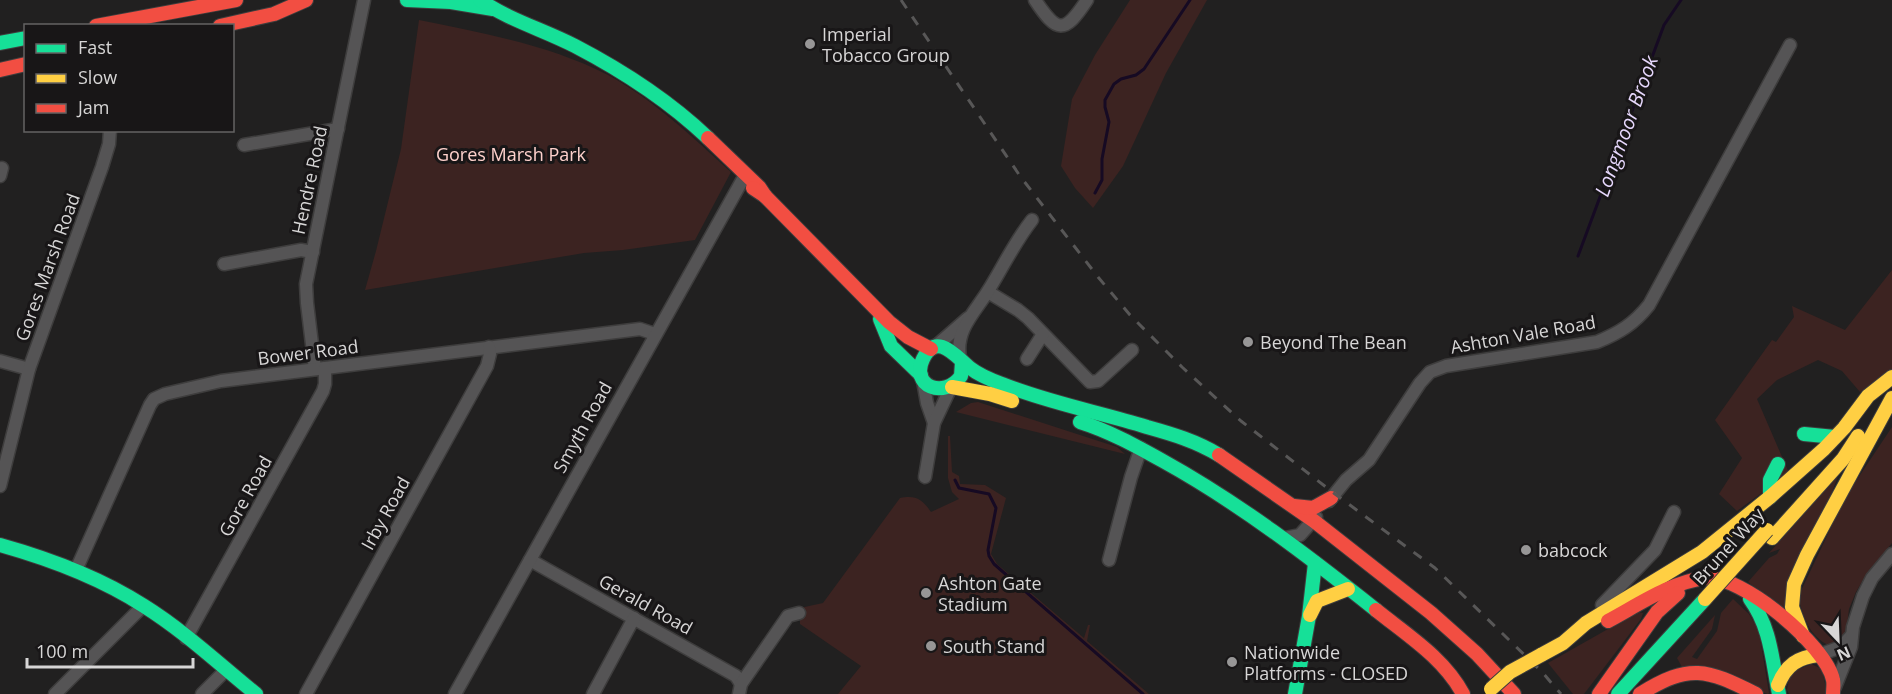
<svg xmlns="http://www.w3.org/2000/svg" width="1892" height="694" font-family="'Open Sans',sans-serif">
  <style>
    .green { fill: #3c2321 }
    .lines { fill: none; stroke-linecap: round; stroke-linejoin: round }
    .stream { stroke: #160a23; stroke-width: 3 }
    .street-casing { stroke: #3e3d3d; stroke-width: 15 }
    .fast-casing { stroke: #3e3d3d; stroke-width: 16 }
    .slow-casing { stroke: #3e3d3d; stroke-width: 16 }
    .jam-casing { stroke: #3e3d3d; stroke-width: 16 }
    .street { stroke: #555455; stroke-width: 12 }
    .fast { stroke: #16e098; stroke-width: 14 }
    .slow { stroke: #ffcf43; stroke-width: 14 }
    .jam { stroke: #f24e42; stroke-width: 14 }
    .rail { stroke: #585757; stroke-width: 3; stroke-dasharray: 10 10; stroke-linecap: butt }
    .slow-bridge-casing { stroke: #3e3d3d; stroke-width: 16; stroke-linecap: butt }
    .slow-bridge { stroke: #ffcf43; stroke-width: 14 }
    .poi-dot { fill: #979696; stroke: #181617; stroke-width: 2 }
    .labels { text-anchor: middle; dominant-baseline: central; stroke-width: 6; stroke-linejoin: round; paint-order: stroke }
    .poi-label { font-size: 18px; fill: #d7d6d6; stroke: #181617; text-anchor: start }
    .park-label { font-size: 18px; fill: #fed1cc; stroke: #181617 }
    .street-label { font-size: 18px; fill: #d7d6d6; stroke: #181617 }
    .water-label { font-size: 20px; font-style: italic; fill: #e7d8fd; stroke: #181617 }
  </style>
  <rect width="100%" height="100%" fill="#212020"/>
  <g class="green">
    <polygon points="1130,0 1207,0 1166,73 1123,166 1093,208 1075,188 1061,166 1072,99 1095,55"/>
    <path d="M419,20C482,33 550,45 608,75C654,100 692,137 731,172L695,240L623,250L584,253L365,290L376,251L401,149Z"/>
    <polygon points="1892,270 1892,372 1860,392 1842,371 1818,360 1777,380 1757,399 1789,473 1737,511 1719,494 1742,458 1715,420 1772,340 1776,342 1794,317 1792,306 1845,330"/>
    <polygon points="978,402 1117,447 1125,454 956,412 971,403"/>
    <path d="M1892,427V543L1867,573L1856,592L1849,609L1846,634L1843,641L1830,646C1809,636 1804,618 1798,597L1846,496Z"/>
    <path d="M948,436H950L952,472L959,476L960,484L985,485L1006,498L991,554L997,564L1084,638L1088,625H1090L1087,641L1149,694H838L861,666L800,624V608L823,603L900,498C916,495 922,499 931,512L959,499L952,492L948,478Z"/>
    <polygon points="1838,476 1787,615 1748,582 1769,558 1777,554 1780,549 1769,553"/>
    <polygon points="1733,599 1749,614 1759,631 1769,693 1768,694 1682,667 1677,658 1715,615 1712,629 1692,657 1697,659 1717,631 1721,613"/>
    <polygon points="1638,612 1643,613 1641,619 1584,694 1573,694 1548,663"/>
    <polygon points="1811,664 1822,669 1827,694 1789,694 1787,690 1790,673"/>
  </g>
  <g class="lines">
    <g class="stream">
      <polyline points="1095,193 1102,180 1102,159 1109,122 1105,107 1105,100 1114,84 1121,79 1136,75 1144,69 1190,0"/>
      <polyline points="1578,256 1664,25 1681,0"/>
      <polyline points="955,480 959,488 989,494 996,508 988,550 989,556 994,564 1143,694"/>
    </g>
    <defs>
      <g id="street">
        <path d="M1035,0C1057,33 1064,35 1087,0"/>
        <polyline points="244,145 338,129"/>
        <polyline points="0,176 2,168"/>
        <polyline points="224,264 301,250 313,252"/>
        <polyline points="988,292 1018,310 1028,318 1090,382 1098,381 1132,350"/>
        <polyline points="936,346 968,318"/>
        <path d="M960,357C955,330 975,312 988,291C1003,267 1014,243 1032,220"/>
        <polyline points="1027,359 1043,334"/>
        <polyline points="0,361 29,369"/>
        <polyline points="315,369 307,303 306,284 364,0"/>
        <polyline points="923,381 927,403 934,423"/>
        <polyline points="925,477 934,423 951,387"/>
        <polyline points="0,486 29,369 102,167 109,144 110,130"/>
        <path d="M1329,501L1346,480L1369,460L1420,383L1430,372L1446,366L1597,342C1619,333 1634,324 1649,305L1790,45"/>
        <polyline points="1285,538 1300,535 1316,517"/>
        <polyline points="530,560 736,676 741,684"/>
        <polyline points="1109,560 1131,477 1141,448"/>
        <polyline points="76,570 150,405 154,399 165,394 221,381 640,329 655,334"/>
        <polyline points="1602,605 1655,550 1674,512"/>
        <polyline points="186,638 323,391 325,384 325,368"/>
        <polyline points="1819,655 1841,647 1851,636"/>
        <polyline points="1835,687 1851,647 1853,627 1863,596 1872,578 1892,554"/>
        <polyline points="55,694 143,606"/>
        <polyline points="202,694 226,670"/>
        <polyline points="306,694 487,366 490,354 489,347"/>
        <polyline points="455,694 743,179"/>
        <polyline points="593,694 634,618"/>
        <polyline points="739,694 741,684 788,616 799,613"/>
      </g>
      <g id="fast">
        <polyline points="407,0 451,2 493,9"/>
        <path d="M480,0C509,20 544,30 575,46C623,71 669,101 708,138"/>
        <polyline points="0,43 26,38"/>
        <polyline points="880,319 891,346 921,375"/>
        <path d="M962,362L961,376C944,400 910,386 923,359C937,330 957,358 970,368C979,375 991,380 1002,384C1049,403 1099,412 1147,427C1172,434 1196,441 1219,455"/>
        <path d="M1080,422C1109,431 1136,446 1163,461C1239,503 1308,556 1376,610"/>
        <polyline points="1804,434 1835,437"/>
        <polyline points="1770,497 1770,480 1778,464"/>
        <path d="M0,545C50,559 99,577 144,606C184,631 219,664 256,694"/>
        <path d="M1750,599C1771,628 1772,660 1779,694"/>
        <polyline points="1295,694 1309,616 1315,563"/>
        <polyline points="1618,694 1705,599"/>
      </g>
      <g id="slow">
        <polyline points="952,387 990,394 1012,401"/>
        <polyline points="1772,538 1843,459 1858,436"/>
        <polyline points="1310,615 1317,601 1348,589"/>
        <polyline points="1803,636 1792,607 1794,584 1807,555 1892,398"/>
        <polyline points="1541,655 1563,643 1586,623 1702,552 1770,497 1824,449 1844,428 1868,396 1892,377"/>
        <path d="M1778,685C1786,665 1798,657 1819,655"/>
      </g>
      <g id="jam">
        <polyline points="96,26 236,0"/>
        <polyline points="220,26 274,14 306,0"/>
        <polyline points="0,70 26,64"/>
        <polyline points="708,138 759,187 765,196"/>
        <polyline points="753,188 765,196 889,322 908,337 931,349"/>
        <polyline points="1219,455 1314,521 1431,613 1477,654 1514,694"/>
        <polyline points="1294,506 1313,508 1331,498"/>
        <path d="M1376,610C1407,635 1444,658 1463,694"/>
        <path d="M1608,621C1638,605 1671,582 1705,578C1741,574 1826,645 1833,680C1834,684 1833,690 1833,694"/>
        <polyline points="1599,694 1657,612 1678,593"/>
        <path d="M1640,694C1690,663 1706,669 1756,694"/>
      </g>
    </defs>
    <use href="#street" class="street-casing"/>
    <use href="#fast" class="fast-casing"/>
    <use href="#slow" class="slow-casing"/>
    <use href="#jam" class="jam-casing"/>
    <use href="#street" class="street"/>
    <use href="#fast" class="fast"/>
    <use href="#slow" class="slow"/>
    <use href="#jam" class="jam"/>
    <polyline class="rail" points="901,0 1020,176 1098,277 1130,315 1182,367 1241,421 1335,494 1435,568 1542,672 1561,694"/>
    <defs>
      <g id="slow-bridge">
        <polyline points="1705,599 1767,530"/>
        <polyline points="1491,689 1510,672 1541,655"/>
      </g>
    </defs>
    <use href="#slow-bridge" class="slow-bridge-casing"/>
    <use href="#slow-bridge" class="slow-bridge"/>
  </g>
  <g class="poi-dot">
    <circle cx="810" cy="44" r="6"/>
    <circle cx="1248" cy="342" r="6"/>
    <circle cx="1526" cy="550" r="6"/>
    <circle cx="926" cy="593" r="6"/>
    <circle cx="931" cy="646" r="6"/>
    <circle cx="1232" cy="662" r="6"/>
  </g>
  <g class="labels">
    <g class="poi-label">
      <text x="822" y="34">Imperial<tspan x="822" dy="21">Tobacco Group</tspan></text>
      <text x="1260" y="342">Beyond The Bean</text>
      <text x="1538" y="550">babcock</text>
      <text x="938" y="583">Ashton Gate<tspan x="938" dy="21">Stadium</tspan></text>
      <text x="943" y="646">South Stand</text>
      <text x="1244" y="652">Nationwide<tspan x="1244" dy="21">Platforms - CLOSED</tspan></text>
    </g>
    <g class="park-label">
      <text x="511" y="154">Gores Marsh Park</text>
    </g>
    <g class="street-label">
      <text transform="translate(309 180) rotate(-78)">Hendre Road</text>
      <text transform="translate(47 267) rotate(-70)">Gores Marsh Road</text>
      <text transform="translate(1523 334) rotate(-10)">Ashton Vale Road</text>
      <text transform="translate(308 352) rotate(-7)">Bower Road</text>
      <text transform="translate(582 427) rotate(-61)">Smyth Road</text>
      <text transform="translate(245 496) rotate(-61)">Gore Road</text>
      <text transform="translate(385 513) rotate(-61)">Irby Road</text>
      <text transform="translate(1728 546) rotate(-48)">Brunel Way</text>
      <text transform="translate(646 604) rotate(29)">Gerald Road</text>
    </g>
    <g class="water-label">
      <text transform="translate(1626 126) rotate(-70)">Longmoor Brook</text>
    </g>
  </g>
  <rect x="24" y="24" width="210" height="108" fill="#181617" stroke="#646363" stroke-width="1.5"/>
  <rect x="36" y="44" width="30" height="9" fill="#16e098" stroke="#646363" stroke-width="1.5"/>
  <text x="78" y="54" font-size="18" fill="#d7d6d6">Fast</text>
  <rect x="36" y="74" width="30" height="9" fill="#ffcf43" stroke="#646363" stroke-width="1.5"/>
  <text x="78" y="84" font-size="18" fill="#d7d6d6">Slow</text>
  <rect x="36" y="104" width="30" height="9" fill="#f24e42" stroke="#646363" stroke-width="1.5"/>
  <text x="78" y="114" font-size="18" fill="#d7d6d6">Jam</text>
  <g transform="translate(1838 640) rotate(157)" stroke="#181617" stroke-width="4.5" paint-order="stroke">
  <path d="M0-4.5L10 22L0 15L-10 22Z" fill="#d7d6d6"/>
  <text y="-9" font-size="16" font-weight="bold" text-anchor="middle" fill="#d7d6d6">N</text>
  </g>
  <path d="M27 658v9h166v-9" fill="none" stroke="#d7d6d6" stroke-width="3"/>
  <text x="36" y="658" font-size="18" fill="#d7d6d6" stroke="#181617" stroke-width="4.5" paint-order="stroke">100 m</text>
</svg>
